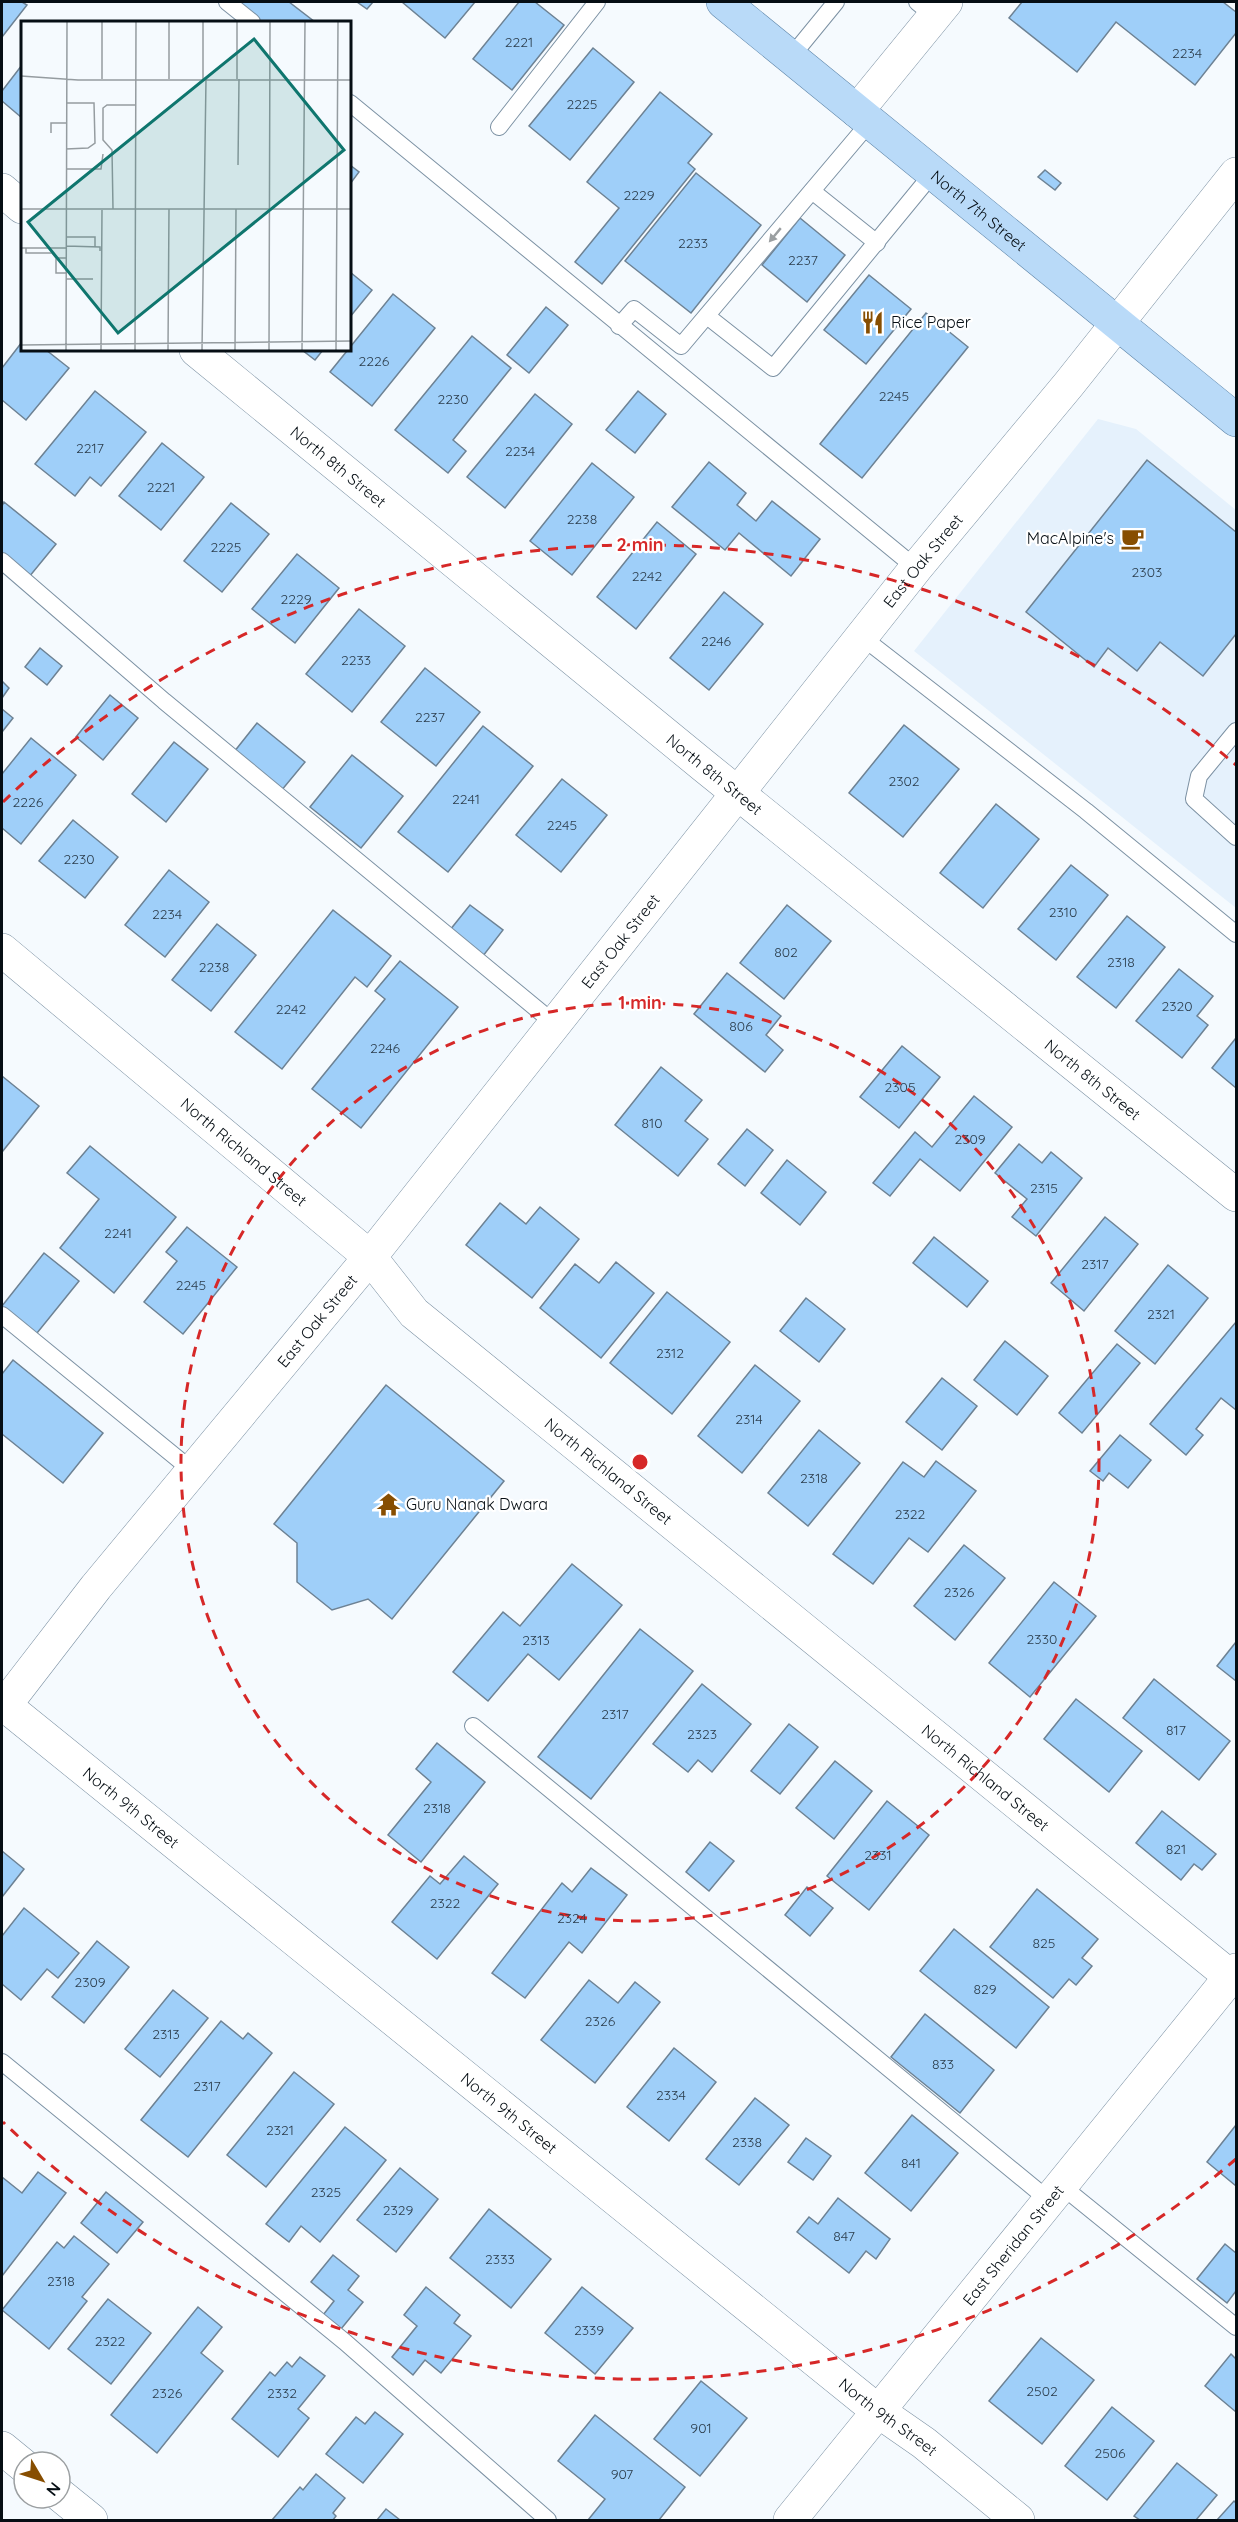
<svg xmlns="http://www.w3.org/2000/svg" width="1238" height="2522" font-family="Quicksand,sans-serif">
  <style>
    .built { fill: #e5f1fc }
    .building { fill: #9fcff9; stroke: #6d8294; stroke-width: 1.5 }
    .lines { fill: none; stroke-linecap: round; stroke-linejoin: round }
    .lane-casing { stroke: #7c91a3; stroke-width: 18 }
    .street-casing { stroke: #7c91a3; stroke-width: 34 }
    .secondary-casing { stroke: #7c91a3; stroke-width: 34 }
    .primary-casing { stroke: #5c83a6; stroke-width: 34 }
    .lane { stroke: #fff; stroke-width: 16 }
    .street { stroke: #fff; stroke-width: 33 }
    .secondary { stroke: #fff; stroke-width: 33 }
    .primary { stroke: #b9daf8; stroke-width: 33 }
    .oneway { fill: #9b9fa1 }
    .ring { fill: none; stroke: #d62828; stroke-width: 3; stroke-dasharray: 10 8 }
    .labels { text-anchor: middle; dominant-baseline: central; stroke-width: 4.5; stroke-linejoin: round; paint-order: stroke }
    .number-label { font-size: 14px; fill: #2c3e4d }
    .street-label { font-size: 16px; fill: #060e14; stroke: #fff }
    .poi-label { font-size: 16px; fill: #060e14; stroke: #fff; text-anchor: start }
    .inset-road { fill: none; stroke: #959ca0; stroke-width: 1.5 }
    .view { fill: #0f766e; fill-opacity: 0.15; stroke: #0f766e; stroke-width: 3 }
    .inset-edge { fill: none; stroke: #060e14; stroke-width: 3 }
    .centre { fill: #d62828; stroke: #fff; stroke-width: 3 }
    .ring-label { font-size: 18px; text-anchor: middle; font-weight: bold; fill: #d62828; stroke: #fff; stroke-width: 4.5; stroke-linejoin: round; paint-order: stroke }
  </style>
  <rect width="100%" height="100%" fill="#f5fafe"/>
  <polygon class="built" points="1098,419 1136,429 1236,510 1236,908 914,651"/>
  <g class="building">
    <polygon points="2,2 22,2 27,5 2,37"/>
    <polygon points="232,2 289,2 315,22 258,22"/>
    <polygon points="357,2 373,2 367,9"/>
    <polygon points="402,2 475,2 445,38"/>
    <polygon points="519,2 535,2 564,25 512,90 473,59"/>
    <polygon points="1022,2 1223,2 1236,12 1236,33 1195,85 1116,22 1077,72 1009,18"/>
    <polygon points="593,48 634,82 570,160 529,126"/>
    <polygon points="22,65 22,118 2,101 2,91"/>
    <polygon points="660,92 712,134 688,163 695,169 602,284 575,262 619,208 587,182"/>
    <polygon points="350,165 359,172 350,184"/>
    <polygon points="1045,170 1061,183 1055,190 1038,177"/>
    <polygon points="696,173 761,225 691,313 625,261"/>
    <polygon points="800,218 845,255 807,302 762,265"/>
    <polygon points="350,272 372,290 350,317"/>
    <polygon points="869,275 911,309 866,364 824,330"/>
    <polygon points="393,294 435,328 372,406 330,372"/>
    <polygon points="546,307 568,325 529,373 507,355"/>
    <polygon points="926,313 968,347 862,478 820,444"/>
    <polygon points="472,336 511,368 453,440 466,451 448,473 395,430"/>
    <polygon points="22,342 22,350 46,350 69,368 26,420 2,400 2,368"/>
    <polygon points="302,350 323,350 315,360"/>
    <polygon points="95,391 146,432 101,486 90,477 75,496 35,464"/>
    <polygon points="638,391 666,414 635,453 606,430"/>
    <polygon points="535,394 572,424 505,508 467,477"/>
    <polygon points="162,443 204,477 161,530 119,496"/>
    <polygon points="1147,460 1236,532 1236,634 1203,676 1160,642 1137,671 1108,648 1094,667 1026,612"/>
    <polygon points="709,462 746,493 737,505 756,521 772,501 820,539 791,576 739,533 725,550 672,507"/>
    <polygon points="592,463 634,497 572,575 530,541"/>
    <polygon points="4,502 56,544 29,577 2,555 2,506"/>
    <polygon points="231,503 269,534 222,592 184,561"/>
    <polygon points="657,522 696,554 636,629 597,597"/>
    <polygon points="297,554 339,588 295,643 252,609"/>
    <polygon points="724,592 763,624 709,690 670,658"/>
    <polygon points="359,609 405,646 352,712 306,674"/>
    <polygon points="40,648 62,666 47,685 25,667"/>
    <polygon points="425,668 480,712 436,766 381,722"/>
    <polygon points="2,681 9,688 2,698"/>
    <polygon points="110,695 138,718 103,760 76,737"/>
    <polygon points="2,709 13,718 2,732"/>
    <polygon points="257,723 305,762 281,791 234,752"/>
    <polygon points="904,725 959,769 903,837 849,793"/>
    <polygon points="483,726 533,766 448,872 398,832"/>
    <polygon points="31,738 76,775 21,844 2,828 2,774"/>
    <polygon points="174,742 208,769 166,822 132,794"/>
    <polygon points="352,755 403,796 361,848 310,807"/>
    <polygon points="562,779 607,815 561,872 516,835"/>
    <polygon points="996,804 1039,839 983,908 940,873"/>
    <polygon points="73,820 118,857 85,898 39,861"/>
    <polygon points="1071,865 1108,895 1056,960 1018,929"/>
    <polygon points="169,870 209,902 165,957 125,925"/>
    <polygon points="470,905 503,930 483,956 450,930"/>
    <polygon points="787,905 831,941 784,999 740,963"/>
    <polygon points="333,910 391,956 367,987 355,977 282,1069 235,1032"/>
    <polygon points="1127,916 1165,947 1116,1008 1077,977"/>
    <polygon points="217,924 256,955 211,1011 172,980"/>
    <polygon points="400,961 458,1007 361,1128 312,1089 385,999 375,991"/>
    <polygon points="1179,969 1213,996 1197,1016 1208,1025 1182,1058 1136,1021"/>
    <polygon points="727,973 781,1016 766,1035 783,1050 765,1072 694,1014"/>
    <polygon points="1236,1038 1236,1088 1212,1068"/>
    <polygon points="902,1046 940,1077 899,1128 860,1097"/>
    <polygon points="661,1067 702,1100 685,1121 708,1139 678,1176 615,1125"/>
    <polygon points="2,1076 39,1106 2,1152"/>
    <polygon points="974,1096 1012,1127 960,1191 920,1159 890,1196 873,1183 915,1132 932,1147"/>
    <polygon points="747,1129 773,1150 745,1186 718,1164"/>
    <polygon points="1019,1144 1042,1163 1051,1152 1082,1178 1036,1236 1012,1217 1027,1199 995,1173"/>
    <polygon points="90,1146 176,1217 114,1293 60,1248 99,1199 67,1173"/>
    <polygon points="787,1160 826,1192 800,1225 761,1193"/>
    <polygon points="500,1203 526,1224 540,1207 579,1239 532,1298 466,1245"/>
    <polygon points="1105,1217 1138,1244 1084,1311 1051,1283"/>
    <polygon points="187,1227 237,1267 183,1334 144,1302 177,1261 166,1252"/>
    <polygon points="934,1237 988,1281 967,1307 913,1263"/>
    <polygon points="44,1253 79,1281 33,1338 2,1312 2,1306"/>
    <polygon points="616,1262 654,1293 601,1358 540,1308 575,1264 599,1283"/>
    <polygon points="1168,1265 1208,1298 1155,1364 1115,1331"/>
    <polygon points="667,1292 730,1342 672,1414 610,1363"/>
    <polygon points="806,1298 845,1329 819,1362 780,1331"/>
    <polygon points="1236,1322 1236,1410 1221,1398 1196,1429 1203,1435 1186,1455 1150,1424"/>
    <polygon points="1005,1341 1048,1376 1017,1415 974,1380"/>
    <polygon points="1117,1344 1140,1363 1082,1433 1059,1413"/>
    <polygon points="13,1360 103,1433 63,1483 2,1434 2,1374"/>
    <polygon points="755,1365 800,1401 742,1473 698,1436"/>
    <polygon points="942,1378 977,1406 942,1450 906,1422"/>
    <polygon points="386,1385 504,1481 392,1619 368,1599 332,1610 297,1582 297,1543 274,1524"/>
    <polygon points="819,1430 860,1463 808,1526 768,1493"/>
    <polygon points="1120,1435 1151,1460 1128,1488 1109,1473 1103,1481 1090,1471"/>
    <polygon points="936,1461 976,1491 928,1552 909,1538 873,1584 833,1554 903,1462 924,1477"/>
    <polygon points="964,1545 1005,1578 955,1640 914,1606"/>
    <polygon points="572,1564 622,1605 559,1680 528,1654 488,1701 453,1672 503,1612 520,1626"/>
    <polygon points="1054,1582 1096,1616 1030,1697 989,1663"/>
    <polygon points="640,1629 693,1671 591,1799 538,1757"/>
    <polygon points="1236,1642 1236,1681 1217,1666"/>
    <polygon points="1154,1679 1230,1741 1199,1780 1123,1718"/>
    <polygon points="702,1684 751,1724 712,1772 698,1760 688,1772 653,1744"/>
    <polygon points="1076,1699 1142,1751 1109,1792 1044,1739"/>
    <polygon points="789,1724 818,1747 780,1794 751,1771"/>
    <polygon points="437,1743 485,1782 421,1862 388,1835 431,1782 416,1769"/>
    <polygon points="835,1761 872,1791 834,1839 796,1808"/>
    <polygon points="887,1801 929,1835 869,1910 827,1876"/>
    <polygon points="1162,1811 1216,1854 1202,1870 1194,1864 1181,1880 1136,1843"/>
    <polygon points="710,1842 734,1861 709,1891 686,1872"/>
    <polygon points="2,1851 24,1869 2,1897"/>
    <polygon points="464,1856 498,1884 437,1959 392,1922 430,1876 440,1884"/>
    <polygon points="591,1868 627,1895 582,1953 569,1942 525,1998 492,1973 562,1883 572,1892"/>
    <polygon points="807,1887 833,1908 810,1936 785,1915"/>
    <polygon points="1037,1889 1098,1939 1082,1958 1092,1966 1076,1985 1069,1979 1053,1998 990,1947"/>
    <polygon points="24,1908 79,1953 58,1978 47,1969 21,2000 2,1984 2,1936"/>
    <polygon points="954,1929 1049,2007 1016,2048 920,1971"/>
    <polygon points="97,1941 129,1967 84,2023 52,1997"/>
    <polygon points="589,1980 618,2003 635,1982 660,2002 595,2083 541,2040"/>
    <polygon points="173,1990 208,2018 160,2077 125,2049"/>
    <polygon points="925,2014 994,2070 960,2113 891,2057"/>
    <polygon points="221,2021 243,2039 248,2033 272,2053 188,2157 141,2120"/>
    <polygon points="674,2048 716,2082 669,2141 627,2107"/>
    <polygon points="294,2072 334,2104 266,2187 227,2155"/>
    <polygon points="755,2098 789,2125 739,2185 706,2159"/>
    <polygon points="912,2115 958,2153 911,2211 865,2173"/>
    <polygon points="1236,2125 1236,2186 1207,2162"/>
    <polygon points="345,2127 386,2160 320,2242 301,2226 289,2242 266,2224"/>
    <polygon points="806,2138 831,2156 813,2180 788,2162"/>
    <polygon points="400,2168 438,2199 396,2252 357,2220"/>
    <polygon points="38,2172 66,2193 2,2276 2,2177 22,2193"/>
    <polygon points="106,2192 143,2222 117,2253 81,2223"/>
    <polygon points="838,2198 890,2239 876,2259 866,2251 849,2273 797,2232 809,2217 818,2224"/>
    <polygon points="489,2209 551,2259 511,2308 450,2258"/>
    <polygon points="74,2236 109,2264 82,2297 87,2301 49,2349 2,2310 57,2242 64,2248"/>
    <polygon points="1225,2244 1236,2253 1236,2291 1227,2303 1197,2279"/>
    <polygon points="333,2255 359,2276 348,2290 363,2302 341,2329 323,2315 334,2301 311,2282"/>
    <polygon points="426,2287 460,2315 454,2323 471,2336 441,2373 425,2360 413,2375 392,2357 417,2326 404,2315"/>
    <polygon points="582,2287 633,2328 595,2374 545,2333"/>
    <polygon points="108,2299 151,2333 111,2384 68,2349"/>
    <polygon points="198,2307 222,2327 201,2353 223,2371 157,2453 111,2415"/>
    <polygon points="1041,2338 1094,2380 1042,2444 989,2401"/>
    <polygon points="1231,2354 1236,2359 1236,2412 1205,2386"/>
    <polygon points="300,2357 325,2376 298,2409 309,2418 278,2457 232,2419 270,2372 275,2376 287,2362 292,2367"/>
    <polygon points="701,2381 747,2418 700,2476 654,2439"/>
    <polygon points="1112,2407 1154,2441 1107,2500 1065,2466"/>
    <polygon points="375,2412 403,2434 363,2483 326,2454 356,2417 365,2424"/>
    <polygon points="595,2415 685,2487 659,2520 588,2520 605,2499 558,2461"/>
    <polygon points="1177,2463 1217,2495 1196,2520 1140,2520 1134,2516"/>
    <polygon points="316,2474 345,2498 333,2513 336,2516 333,2520 272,2520 300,2487 303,2490"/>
    <polygon points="1234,2501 1236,2503 1236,2520 1217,2520"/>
    <polygon points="386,2509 400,2520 377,2520"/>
  </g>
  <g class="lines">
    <defs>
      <g id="lane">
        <polyline points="227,2 252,22"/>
        <polyline points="917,2 934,16"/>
        <polyline points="791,57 836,2"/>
        <polyline points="350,103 916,568"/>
        <polyline points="499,127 597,2"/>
        <polyline points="812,191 877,243"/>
        <polyline points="707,316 773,368 933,173"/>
        <polyline points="619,326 634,309 681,346 870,122"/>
        <polyline points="2,561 164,701 555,1024"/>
        <polyline points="862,637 1086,811 1236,934"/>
        <polyline points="1236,731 1199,776 1194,799 1236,837"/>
        <polyline points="2,1315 194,1472"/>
        <polyline points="473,1726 1051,2202"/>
        <polyline points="2,2062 345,2342 548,2520"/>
        <polyline points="1063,2187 1236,2327"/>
      </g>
      <g id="street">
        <polyline points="857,111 946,2"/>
        <polyline points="2,190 22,207"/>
        <path id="s1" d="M196,350L704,766L1236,1195"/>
        <path id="s2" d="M2,950L370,1257L414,1313L1231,1977"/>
        <path id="s3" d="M2,1703L878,2411L924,2443L1018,2520"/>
        <polyline points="2,2448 24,2466"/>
        <polyline points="60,2495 91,2520"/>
        <path id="s4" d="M790,2520L1236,1970"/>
      </g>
      <g id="secondary">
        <path id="s5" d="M2,1709L96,1587L370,1257L916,568L1069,384L1236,174"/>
      </g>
      <g id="primary">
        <path id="s6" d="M723,2L1236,420"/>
      </g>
    </defs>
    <use href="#lane" class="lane-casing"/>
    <use href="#street" class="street-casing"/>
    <use href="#secondary" class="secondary-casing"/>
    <use href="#primary" class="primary-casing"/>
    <use href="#lane" class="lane"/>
    <use href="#street" class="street"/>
    <use href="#secondary" class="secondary"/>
    <use href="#primary" class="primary"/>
  </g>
  <defs><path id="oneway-solid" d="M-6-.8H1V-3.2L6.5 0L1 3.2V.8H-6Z" transform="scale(1.5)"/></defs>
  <use class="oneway" href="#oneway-solid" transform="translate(775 235) rotate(130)"/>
  <g class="ring">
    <circle cx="640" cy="1462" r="459"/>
    <path d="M1236 2159A917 917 0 0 1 3 2122M3 802A917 917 0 0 1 1236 765"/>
  </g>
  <defs>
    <symbol id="restaurant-bare" viewBox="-9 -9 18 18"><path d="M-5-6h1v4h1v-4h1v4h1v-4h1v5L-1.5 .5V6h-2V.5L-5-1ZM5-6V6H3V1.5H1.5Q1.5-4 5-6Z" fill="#874e01" stroke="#fff" stroke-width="2.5" paint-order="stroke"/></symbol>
    <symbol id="cafe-bare" viewBox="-9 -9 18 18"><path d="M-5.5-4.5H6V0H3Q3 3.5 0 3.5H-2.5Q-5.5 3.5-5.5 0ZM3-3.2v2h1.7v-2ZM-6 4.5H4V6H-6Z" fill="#874e01" stroke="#fff" stroke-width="2.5" paint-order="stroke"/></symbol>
    <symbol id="temple-bare" viewBox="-9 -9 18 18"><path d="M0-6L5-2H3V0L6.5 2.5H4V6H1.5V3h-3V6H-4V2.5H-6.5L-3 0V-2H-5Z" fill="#874e01" stroke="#fff" stroke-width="2.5" paint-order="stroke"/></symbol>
  </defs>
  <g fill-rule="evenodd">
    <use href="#restaurant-bare" x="856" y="306" width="33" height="33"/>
    <use href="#cafe-bare" x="1116" y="522" width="33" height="33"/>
    <use href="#temple-bare" x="372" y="1488" width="33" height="33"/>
  </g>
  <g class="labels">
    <g class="number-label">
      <text x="519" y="42">2221</text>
      <text x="1187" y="53">2234</text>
      <text x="582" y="104">2225</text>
      <text x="639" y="195">2229</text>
      <text x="693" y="243">2233</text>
      <text x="803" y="260">2237</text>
      <text x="374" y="361">2226</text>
      <text x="894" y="396">2245</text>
      <text x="453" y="399">2230</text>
      <text x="90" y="448">2217</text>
      <text x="520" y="451">2234</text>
      <text x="161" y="487">2221</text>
      <text x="582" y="519">2238</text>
      <text x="226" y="547">2225</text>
      <text x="1147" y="572">2303</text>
      <text x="647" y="576">2242</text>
      <text x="296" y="599">2229</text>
      <text x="716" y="641">2246</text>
      <text x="356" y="660">2233</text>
      <text x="430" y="717">2237</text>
      <text x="904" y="781">2302</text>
      <text x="466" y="799">2241</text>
      <text x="28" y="802">2226</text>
      <text x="562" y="825">2245</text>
      <text x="79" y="859">2230</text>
      <text x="1063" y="912">2310</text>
      <text x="167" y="914">2234</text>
      <text x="786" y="952">802</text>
      <text x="1121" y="962">2318</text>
      <text x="214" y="967">2238</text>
      <text x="1177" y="1006">2320</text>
      <text x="291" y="1009">2242</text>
      <text x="741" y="1026">806</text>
      <text x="385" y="1048">2246</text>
      <text x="900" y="1087">2305</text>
      <text x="652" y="1123">810</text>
      <text x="970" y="1139">2309</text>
      <text x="1044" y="1188">2315</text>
      <text x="118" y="1233">2241</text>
      <text x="1095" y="1264">2317</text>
      <text x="191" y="1285">2245</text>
      <text x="1161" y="1314">2321</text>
      <text x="670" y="1353">2312</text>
      <text x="749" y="1419">2314</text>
      <text x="814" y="1478">2318</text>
      <text x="910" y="1514">2322</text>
      <text x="959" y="1592">2326</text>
      <text x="1042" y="1639">2330</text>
      <text x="536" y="1640">2313</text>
      <text x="615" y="1714">2317</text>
      <text x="1176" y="1730">817</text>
      <text x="702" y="1734">2323</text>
      <text x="437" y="1808">2318</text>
      <text x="1176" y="1849">821</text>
      <text x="878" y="1855">2331</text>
      <text x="445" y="1903">2322</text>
      <text x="572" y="1918">2324</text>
      <text x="1044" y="1943">825</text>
      <text x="90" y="1982">2309</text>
      <text x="985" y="1989">829</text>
      <text x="600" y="2021">2326</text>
      <text x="166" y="2034">2313</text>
      <text x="943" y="2064">833</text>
      <text x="207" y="2086">2317</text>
      <text x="671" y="2095">2334</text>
      <text x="280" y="2130">2321</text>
      <text x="747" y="2142">2338</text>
      <text x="911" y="2163">841</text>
      <text x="326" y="2192">2325</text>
      <text x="398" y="2210">2329</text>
      <text x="844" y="2236">847</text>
      <text x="500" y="2259">2333</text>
      <text x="61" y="2281">2318</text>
      <text x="589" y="2330">2339</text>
      <text x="110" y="2341">2322</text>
      <text x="1042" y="2391">2502</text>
      <text x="167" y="2393">2326</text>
      <text x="282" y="2393">2332</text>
      <text x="701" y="2428">901</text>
      <text x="1110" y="2453">2506</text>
      <text x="622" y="2474">907</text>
    </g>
    <g class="street-label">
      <text stroke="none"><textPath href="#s6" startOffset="330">North 7th Street</textPath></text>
      <text stroke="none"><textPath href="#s1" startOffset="184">North 8th Street</textPath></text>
      <text stroke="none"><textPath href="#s5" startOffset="1472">East Oak Street</textPath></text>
      <text stroke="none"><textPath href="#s1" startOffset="670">North 8th Street</textPath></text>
      <text stroke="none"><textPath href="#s5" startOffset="986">East Oak Street</textPath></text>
      <text stroke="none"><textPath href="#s1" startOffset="1156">North 8th Street</textPath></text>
      <text stroke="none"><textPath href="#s2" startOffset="315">North Richland Street</textPath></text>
      <text stroke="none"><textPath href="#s5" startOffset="500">East Oak Street</textPath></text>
      <text stroke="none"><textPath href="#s2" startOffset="801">North Richland Street</textPath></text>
      <text stroke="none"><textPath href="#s2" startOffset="1287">North Richland Street</textPath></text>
      <text stroke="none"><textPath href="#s3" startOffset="166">North 9th Street</textPath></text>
      <text stroke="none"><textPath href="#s3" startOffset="652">North 9th Street</textPath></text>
      <text stroke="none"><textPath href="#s4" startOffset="354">East Sheridan Street</textPath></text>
      <text stroke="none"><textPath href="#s3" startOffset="1138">North 9th Street</textPath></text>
    </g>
    <g class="poi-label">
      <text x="891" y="322">Rice Paper</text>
      <text x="1114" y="538" text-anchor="end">MacAlpine's</text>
      <text x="406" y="1504">Guru Nanak Dwara</text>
    </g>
  </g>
  <g transform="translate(21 21)">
    <rect width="330" height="330" fill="#f5fafe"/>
    <path class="inset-road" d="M0,55L57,59H330M81,58V1M148,58V1M182,58V1M216,58V1M30,112V102H45M45,128L67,127L74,122L73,82H45M217,144L218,58M45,148H80L82,133M0,188H330M92,188L91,129L82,119V87L86,84H114M45,216H74V226M45,225L79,226V230M0,227H45M5,227V232H31L35,237M45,252H35V237H45M45,258H72M0,324L330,320M45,329L46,1M80,329L81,189M114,329L115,1M147,329L148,188M181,329L185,58M214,329L215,188M248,329L249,1M281,329L284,1M315,329L317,1"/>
    <path class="view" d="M233,18L323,129L97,312L7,201Z"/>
    <rect width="330" height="330" class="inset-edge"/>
  </g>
  <circle cx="640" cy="1462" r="9" class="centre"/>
  <g class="ring-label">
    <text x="640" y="551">2 min</text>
    <text x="640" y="1009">1 min</text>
  </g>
  <rect width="1238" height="2522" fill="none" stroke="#060e14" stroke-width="6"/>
  <g transform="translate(42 2480) rotate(129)"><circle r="28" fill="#ffffff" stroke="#9b9fa1" stroke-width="1.5"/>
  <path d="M0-4.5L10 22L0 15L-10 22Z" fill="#874e01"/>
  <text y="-9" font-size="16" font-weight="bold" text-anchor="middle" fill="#060e14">N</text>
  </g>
</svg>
